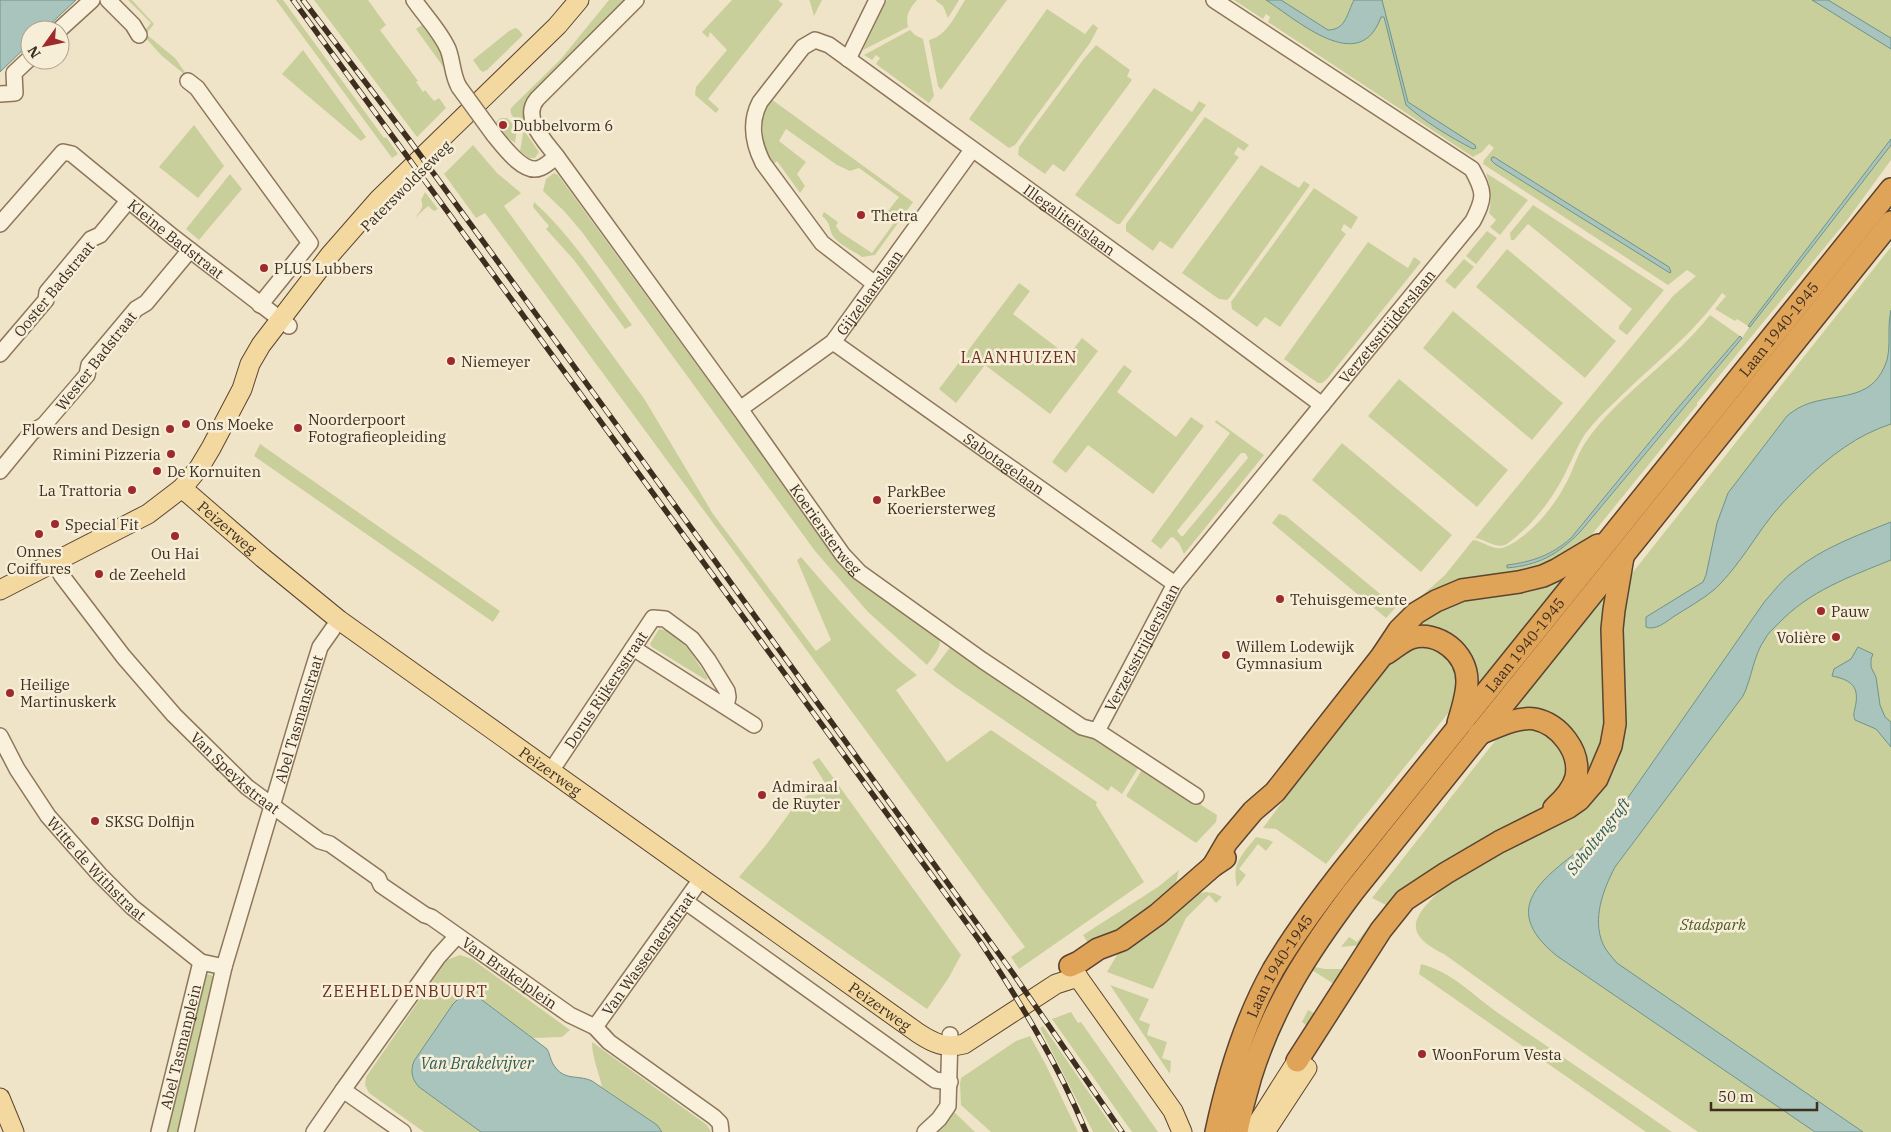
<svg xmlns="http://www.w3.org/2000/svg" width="1891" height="1132" font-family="'IBM Plex Serif',serif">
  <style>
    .green { fill: #c9cf9b; fill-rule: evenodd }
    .water { fill: #a9c4bc; stroke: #6f938a }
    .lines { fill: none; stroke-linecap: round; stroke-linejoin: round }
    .minor-casing { stroke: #8d765c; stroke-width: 18 }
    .major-casing { stroke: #5b4430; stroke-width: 21 }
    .highway-casing { stroke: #5b4430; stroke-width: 24 }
    .minor { stroke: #faf1dc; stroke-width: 15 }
    .major { stroke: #f3d9a0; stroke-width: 19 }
    .highway { stroke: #e0a458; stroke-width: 21 }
    .rail-casing { stroke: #3d2e20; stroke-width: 5.5 }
    .rail { stroke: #f7eed8; stroke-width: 4; stroke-dasharray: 11; stroke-linecap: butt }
    .minor-bridge-casing { stroke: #8d765c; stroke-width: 18; stroke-linecap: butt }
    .minor-bridge { stroke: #faf1dc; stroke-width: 15 }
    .poi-dot { fill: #9e2a2b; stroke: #f7eed8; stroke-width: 2 }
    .labels { text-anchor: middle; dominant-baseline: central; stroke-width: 5; stroke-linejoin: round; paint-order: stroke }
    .poi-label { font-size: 15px; fill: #3d2e20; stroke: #f7eed8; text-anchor: start }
    .street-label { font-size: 15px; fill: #3d2e20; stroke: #f7eed8 }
    .park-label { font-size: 15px; font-style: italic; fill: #4d5a26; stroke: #f7eed8 }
    .neighbourhood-label { font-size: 16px; letter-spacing: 1px; fill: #6b2e1e; stroke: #f7eed8 }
    .water-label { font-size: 16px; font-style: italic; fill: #2f5d5a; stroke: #f7eed8 }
  </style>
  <rect width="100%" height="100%" fill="#f0e4c8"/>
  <g class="green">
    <polygon points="128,0 132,0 154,24 146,34 175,58 189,78 162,56 142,34 151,23"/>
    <polygon points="276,0 283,0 384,138 386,137 398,154 392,158"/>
    <polygon points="314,0 368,0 386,25 380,30 418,81 416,82 423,92 425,90 434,101 439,98 446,108 417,137"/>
    <path d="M609,0H631L526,119L521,121C514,120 509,114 511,108L561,59Z"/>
    <polygon points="732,0 778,0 783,4 708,99 719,109 716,113 695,95 696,87 727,50 710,32 708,38 702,32"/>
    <polygon points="809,0 822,0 814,16 810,2"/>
    <path d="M887,0H917C910,8 905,15 908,27L863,50Z"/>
    <polygon points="935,0 959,0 948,18 943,6"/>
    <path d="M965,0H1007L941,90L938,86L929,40C947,36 956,14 965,0Z"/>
    <path d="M1234,0H1891V160L1848,219L1697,403V405L1581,548L1567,559L1417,600L1445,575L1473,540C1484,541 1494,552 1505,547C1529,537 1554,507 1565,485C1574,469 1576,456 1587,440C1621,392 1674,361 1710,315L1740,336L1676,410L1571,538C1552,555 1532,562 1507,565V568C1540,565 1557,554 1580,532L1742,338L1757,315L1748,326L1737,319L1735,321L1715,309L1726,296L1722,293C1693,335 1652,365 1616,401C1605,411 1594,422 1585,434C1575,450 1569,468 1559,485C1546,507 1528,529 1507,544C1497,550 1485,539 1475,538L1673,296L1696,276L1687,270L1668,285L1483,164L1484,160L1494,148L1489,144L1482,152L1473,157L1268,22L1270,17L1266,14L1263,19ZM1403,90L1405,91L1409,104L1475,145L1406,105ZM1492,157H1494L1661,262L1671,272L1495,164L1491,160Z"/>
    <polygon points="1047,9 1085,34 1093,24 1098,28 1090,43 1015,145 1009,148 969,119"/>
    <polygon points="425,23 439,43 447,72 416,29"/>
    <polygon points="515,28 518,29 523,35 487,70 483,72 480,70 473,60 509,31"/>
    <polygon points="910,30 915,35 923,39 934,96 929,103 876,64 880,58 876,55 872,60 864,55"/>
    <polygon points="1096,45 1130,70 1127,76 1132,80 1064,172 1053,164 1045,174 1018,155 1019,147 1083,60"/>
    <polygon points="303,50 366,137 361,141 282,74"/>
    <polygon points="1154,88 1192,112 1199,101 1206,105 1123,220 1120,224 1117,224 1075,195"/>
    <path d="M771,99L913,202L875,255L862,257C854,251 839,245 833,236C828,228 832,224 822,216L824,212L838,222L836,226L840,232L872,253L897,219L888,211L899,197L859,168L850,171L837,165L786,129L779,141L806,162L797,174L805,186L800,193L777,161L771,166L764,149L762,117L763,110Z"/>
    <polygon points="1205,117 1249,145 1244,151 1238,147 1234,154 1239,157 1172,249 1160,241 1153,251 1126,231 1126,224"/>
    <polygon points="501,118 507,118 517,128 515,143 508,138 496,122"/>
    <polygon points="194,125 224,166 198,198 159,167"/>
    <polygon points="525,132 539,152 535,158 529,158 520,151 523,133"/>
    <path d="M473,145L497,173L521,193L504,206L645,400L713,514L816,651L831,640L797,560L801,557C837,599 874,641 917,675L896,690L947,762L991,730L1097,802L1096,805L1144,882L1019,969L1011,957L1025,947L485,213L476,218L444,174Z"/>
    <polygon points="1261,165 1299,188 1304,181 1310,185 1230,297 1227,300 1219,299 1182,273"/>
    <path d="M554,173L558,175L843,565L874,593L939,637C943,647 933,656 927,665L868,612L815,551L582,232L564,211L543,191L546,179Z"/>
    <path d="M1486,173L1528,200L1500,235L1490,227L1496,220L1489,213C1492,198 1491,188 1486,173Z"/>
    <polygon points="230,174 242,189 199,240 186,229"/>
    <polygon points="1314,188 1358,217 1351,229 1344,224 1341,230 1346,234 1280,327 1265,317 1257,327 1232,309 1231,302"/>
    <path d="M425,192L438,209L434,211L428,206L415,218C419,212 425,208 421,200Z"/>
    <path d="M534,202C573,237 601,283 632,325L625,329L574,260L546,229L549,226L533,207Z"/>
    <polygon points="1533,205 1664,290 1627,335 1619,329 1619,326 1632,309 1528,224 1514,240 1511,240 1510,233"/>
    <polygon points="1487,231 1497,238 1476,264 1466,256"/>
    <polygon points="1368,242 1408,268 1414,257 1421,262 1327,379 1322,383 1318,383 1284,359"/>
    <path d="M1891,247V1132H1698L1533,1018L1444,954C1399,932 1415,915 1443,888L1610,767L1624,588L1633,572Z"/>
    <polygon points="1507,249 1616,341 1585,378 1476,287"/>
    <polygon points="1464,259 1474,267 1455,289 1445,281"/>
    <polygon points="1019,283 1030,291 1013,314 1068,356 1082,338 1098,351 1050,414 985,365 956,403 939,389"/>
    <polygon points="1453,311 1563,403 1532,440 1423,348"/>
    <polygon points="1124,365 1132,371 1117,392 1176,437 1191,417 1204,426 1153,494 1088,445 1066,473 1052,462"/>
    <polygon points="1399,379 1508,470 1477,507 1368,416"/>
    <path d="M1216,420L1264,455L1184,554L1179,543L1173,537L1170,538L1161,549L1151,541L1230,433L1215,422ZM1241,453H1245L1248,458L1183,536H1181L1177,531Z"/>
    <polygon points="1342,443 1452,535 1421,572 1312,480"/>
    <polygon points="260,444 500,611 493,622 254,456"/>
    <polygon points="1279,514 1286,516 1396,607 1386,618 1272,523"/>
    <polygon points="1574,567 1471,698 1467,658 1403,634 1455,598"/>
    <polygon points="1618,575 1610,727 1588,781 1570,734 1503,720"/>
    <path d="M659,629C680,631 697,662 708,678L706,680L652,647L650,644Z"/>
    <polygon points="1422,645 1442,651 1458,673 1454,706 1326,864 1276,829 1263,828 1311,763 1397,653"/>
    <polygon points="951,646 1087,736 1096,737 1140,765 1122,794 1111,786 1108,791 954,686 933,670"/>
    <polygon points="1528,728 1542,731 1559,744 1568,771 1553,803 1392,908 1372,898 1495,741 1507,732"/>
    <polygon points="819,758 961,955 948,979 927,1009 739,877 766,845 796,804 799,806 805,797 825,783 812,762"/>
    <polygon points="1143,768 1217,815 1216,822 1196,843 1126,796"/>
    <path d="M1256,837L1269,840L1273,842L1266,851L1258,844L1239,869L1246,875L1237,887C1231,863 1243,854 1256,837Z"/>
    <polygon points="1179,870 1175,888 1144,915 1091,948 1083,935 1158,887"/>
    <polygon points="1206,892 1214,893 1222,897 1216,903 1209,895 1186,918 1153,989 1107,972 1117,955 1194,895"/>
    <polygon points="1376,917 1383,921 1362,945 1341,947 1349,937 1357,942"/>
    <path d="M460,955L472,959L570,1030L562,1037L533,1038L478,997L467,996L458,1000L414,1061C410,1072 413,1079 419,1087L481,1132H424L369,1093L365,1085L366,1077L447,960Z"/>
    <path d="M1421,964C1452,972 1473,995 1498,1013C1556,1052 1614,1092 1672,1132H1646L1419,974Z"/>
    <polygon points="1304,965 1325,969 1352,969 1312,1030 1302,1022 1308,1010 1316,1014 1334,984"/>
    <polygon points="206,974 211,975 216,979 182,1132 166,1132 204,975"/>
    <polygon points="1110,985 1149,999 1139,1020 1150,1024 1147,1035 1167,1042 1162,1058 1171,1061 1170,1074"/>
    <polygon points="1071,1012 1078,1023 1081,1022 1158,1132 1132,1132 1052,1019"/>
    <polygon points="1043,1026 1116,1132 1093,1132 1040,1028"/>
    <polygon points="1030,1036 1046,1065 1078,1132 991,1132 961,1105 960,1084 961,1078 1016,1041"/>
    <path d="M592,1042L707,1125L711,1132H662L657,1125L602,1087C599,1072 592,1058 592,1042Z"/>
    <polygon points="954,1112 975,1132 938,1132 944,1127 946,1118"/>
  </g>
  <g class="water">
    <polygon points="0,0 76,0 44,30 30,30 30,43 0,72"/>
    <path d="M1266,0H1281L1328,30C1346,30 1347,13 1354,0H1382L1408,102L1475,145L1476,148L1473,149C1450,137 1425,122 1406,105L1384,17H1381C1360,77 1297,20 1266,0Z"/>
    <polygon points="1812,0 1828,0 1889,37 1891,38 1891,49"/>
    <polygon points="1891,139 1891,145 1750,327 1748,326"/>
    <polygon points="1492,157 1494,157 1661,262 1669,267 1671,272 1670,273 1495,164 1491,160"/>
    <path d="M1891,310V424C1857,435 1830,456 1805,480C1791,494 1776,509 1764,526C1749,547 1734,571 1715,589C1702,600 1687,608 1673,617C1666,622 1655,631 1646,627V617L1703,582L1706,575L1717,523L1728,493L1787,416C1794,410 1801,406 1810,403C1843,393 1874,400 1887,360C1891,344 1887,327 1891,310Z"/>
    <path d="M1740,336L1742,338L1580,532C1557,555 1539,565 1507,568V565C1532,562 1552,555 1571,538L1676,410Z"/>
    <path d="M1891,522V560C1849,577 1809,591 1778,624C1773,629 1768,633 1765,639C1753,656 1752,678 1743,696L1615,867C1603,890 1592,919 1603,944C1606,951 1612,957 1617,963L1863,1132H1815L1557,956C1494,905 1549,875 1592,840C1602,832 1610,822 1618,812L1765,601C1774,591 1783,579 1794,571C1822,548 1858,535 1891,522Z"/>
    <path d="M1858,647L1873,654L1871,659V667L1876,677L1880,705L1885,717L1891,722V747L1876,729L1855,720C1853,715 1854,713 1855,708C1860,687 1852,680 1832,676L1834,669L1851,659Z"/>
    <path d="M467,996L478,997L547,1049C550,1054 550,1059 553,1064C564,1082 577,1074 592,1081L657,1125L662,1132H481L419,1087C412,1079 410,1072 414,1061L453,1004L457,1000Z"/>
  </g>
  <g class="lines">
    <defs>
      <g id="minor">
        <polyline points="108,0 133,25 139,35"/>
        <path d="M414,0C425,16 440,31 448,49C453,62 452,75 459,87"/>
        <path id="s1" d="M636,0L537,99C521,118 545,141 557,157L740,409L843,555L859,572L982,660L1082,727L1097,731L1196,796"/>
        <polyline points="59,30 92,0"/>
        <polyline points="848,59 877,0"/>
        <polyline points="188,81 197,88 210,106 310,243 260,305"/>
        <polyline points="0,94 15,93 14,73 30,58"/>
        <path d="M494,135C503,146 524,175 540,168C546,166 551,160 557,157"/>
        <path id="s2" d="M0,224L63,152L72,154L173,237L289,326"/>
        <path id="s3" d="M875,284L822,243L763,163C753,143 749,123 760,102L803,47L815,40L829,45L1200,314L1322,405"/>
        <path id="s4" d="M833,342L1175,584"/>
        <polyline points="0,354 46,300 47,292 91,239 100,235 128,201"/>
        <path id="s5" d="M740,409L833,342L972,150"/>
        <polyline points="0,471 32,432 44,425 87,375 89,365 136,309 146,303 190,250"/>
        <path id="s6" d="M54,562L62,576L123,656L174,715L247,787L320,841L330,844L378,878L381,885L425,915L431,917L570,1015L595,1027L609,1042L714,1117L720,1123L721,1132"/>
        <polyline points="633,648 754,725"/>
        <path id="s7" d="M1097,731L1175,584L1473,221C1485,197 1485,193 1472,169L1214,0"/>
        <path id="s8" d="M0,736L17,769L48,816L99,874L132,907L201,962L224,967"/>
        <path id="s9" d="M551,771L653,618L665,619L692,639L708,660L727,691L728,697L726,706"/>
        <polyline points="686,902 935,1080 950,1082"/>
        <path id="s10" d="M595,1027L701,879"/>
        <path id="s11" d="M159,1132L201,962"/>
        <path id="s12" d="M186,1132L224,967L306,692L320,647L339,620"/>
        <polyline points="314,1132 343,1090"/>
        <polyline points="403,1132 343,1090 438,957 457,936"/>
        <polyline points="925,1132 939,1119 948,1106 950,1035"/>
      </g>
      <g id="major">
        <path id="s13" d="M182,488L263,558L339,620L918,1033C933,1043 946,1049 964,1044L1056,984L1078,977"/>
        <polyline points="0,590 148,514 182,488 199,468 211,448 242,389 250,364 261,345 330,255 379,199 557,26 579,0"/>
        <polyline points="1070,966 1173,1111 1182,1132"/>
        <polyline points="0,1098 14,1132"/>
        <polyline points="1252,1132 1297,1061 1307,1068 1265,1132"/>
      </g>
      <g id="highway">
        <path d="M1387,653C1395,648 1402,641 1411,638C1438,630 1467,653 1467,681C1467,695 1462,710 1458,723"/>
        <path d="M1479,734C1495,728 1517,716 1535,719C1559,724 1581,751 1576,777C1573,789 1563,800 1554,808"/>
        <polyline points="1213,866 1227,842 1253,811 1275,792 1381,657 1399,630 1416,613 1436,601 1462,590 1519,582 1543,576 1556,570 1598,545"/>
        <polyline points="1070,966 1079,962 1098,949 1122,940 1158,914 1213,866 1225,858"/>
        <polyline points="1297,1061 1381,930 1405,900 1446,873 1499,842 1569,807 1579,800 1597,779 1611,746 1615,724 1612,629 1614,610 1623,557"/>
        <path id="s14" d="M1216,1132C1228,1076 1245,1020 1273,970C1295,933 1321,898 1348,864L1891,189"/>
        <path d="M1237,1132C1240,1113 1246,1095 1251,1076C1274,1004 1308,952 1353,892L1891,222"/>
      </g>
    </defs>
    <use href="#minor" class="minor-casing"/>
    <use href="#major" class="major-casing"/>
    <use href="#highway" class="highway-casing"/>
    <use href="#minor" class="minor"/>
    <use href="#major" class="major"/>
    <use href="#highway" class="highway"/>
    <defs>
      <g id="rail">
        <path d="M293,0L979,940C1019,1000 1059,1065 1086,1132"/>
        <polyline points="303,0 410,141 624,435 1012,972 1122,1132"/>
      </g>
    </defs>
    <use href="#rail" class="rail-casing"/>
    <use href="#rail" class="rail"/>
    <defs>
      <polyline id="minor-bridge" points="459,87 494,135"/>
    </defs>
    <use href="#minor-bridge" class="minor-bridge-casing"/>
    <use href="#minor-bridge" class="minor-bridge"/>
  </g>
  <g class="poi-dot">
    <circle cx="503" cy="125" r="5"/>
    <circle cx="861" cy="215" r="5"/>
    <circle cx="264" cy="268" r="5"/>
    <circle cx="451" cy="361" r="5"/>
    <circle cx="186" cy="424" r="5"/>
    <circle cx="298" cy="428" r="5"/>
    <circle cx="170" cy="429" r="5"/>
    <circle cx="171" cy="454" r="5"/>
    <circle cx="157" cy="471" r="5"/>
    <circle cx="132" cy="490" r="5"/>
    <circle cx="877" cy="500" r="5"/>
    <circle cx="55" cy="524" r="5"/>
    <circle cx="39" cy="534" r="5"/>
    <circle cx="175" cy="536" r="5"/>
    <circle cx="99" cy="574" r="5"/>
    <circle cx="1280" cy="599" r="5"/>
    <circle cx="1821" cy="611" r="5"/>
    <circle cx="1836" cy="637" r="5"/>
    <circle cx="1226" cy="655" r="5"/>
    <circle cx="10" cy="693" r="5"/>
    <circle cx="762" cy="795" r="5"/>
    <circle cx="95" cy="821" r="5"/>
    <circle cx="1422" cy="1054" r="5"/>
  </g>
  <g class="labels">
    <g class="poi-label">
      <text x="513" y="125">Dubbelvorm 6</text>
      <text x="871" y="215">Thetra</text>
      <text x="274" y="268">PLUS Lubbers</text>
      <text x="461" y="361">Niemeyer</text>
      <text x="308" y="419">Noorderpoort<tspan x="308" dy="17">Fotografieopleiding</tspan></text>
      <text x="196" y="424">Ons Moeke</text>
      <text x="160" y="429" text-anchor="end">Flowers and Design</text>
      <text x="161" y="454" text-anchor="end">Rimini Pizzeria</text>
      <text x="167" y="471">De Kornuiten</text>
      <text x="122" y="490" text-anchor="end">La Trattoria</text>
      <text x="887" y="491">ParkBee<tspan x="887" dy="17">Koeriersterweg</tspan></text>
      <text x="65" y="524">Special Fit</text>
      <text x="39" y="551" text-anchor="middle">Onnes<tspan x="39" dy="17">Coiffures</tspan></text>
      <text x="175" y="553" text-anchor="middle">Ou Hai</text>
      <text x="109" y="574">de Zeeheld</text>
      <text x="1290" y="599">Tehuisgemeente</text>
      <text x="1831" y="611">Pauw</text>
      <text x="1826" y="637" text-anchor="end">Volière</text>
      <text x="1236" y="646">Willem Lodewijk<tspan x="1236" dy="17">Gymnasium</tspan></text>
      <text x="20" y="684">Heilige<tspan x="20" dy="17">Martinuskerk</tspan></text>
      <text x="772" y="786">Admiraal<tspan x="772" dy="17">de Ruyter</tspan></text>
      <text x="105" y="821">SKSG Dolfijn</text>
      <text x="1432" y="1054">WoonForum Vesta</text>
    </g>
    <g class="street-label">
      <text transform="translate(406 186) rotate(-45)">Paterswoldseweg</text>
      <text stroke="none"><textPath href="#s3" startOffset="626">Illegaliteitslaan</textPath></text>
      <text stroke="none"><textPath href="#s2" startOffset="239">Kleine Badstraat</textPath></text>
      <text transform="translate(54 289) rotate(-51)">Ooster Badstraat</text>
      <text stroke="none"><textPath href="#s5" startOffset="176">Gijzelaarslaan</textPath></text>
      <text stroke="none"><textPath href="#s7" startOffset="500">Verzetsstrijderslaan</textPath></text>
      <text stroke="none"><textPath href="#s14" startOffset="989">Laan 1940-1945</textPath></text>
      <text transform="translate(96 361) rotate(-52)">Wester Badstraat</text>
      <text stroke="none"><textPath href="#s4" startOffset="210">Sabotagelaan</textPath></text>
      <text stroke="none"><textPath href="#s13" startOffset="60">Peizerweg</textPath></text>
      <text stroke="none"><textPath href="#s1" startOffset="666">Koeriersterweg</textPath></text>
      <text stroke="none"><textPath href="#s14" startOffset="584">Laan 1940-1945</textPath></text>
      <text stroke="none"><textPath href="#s7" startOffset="95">Verzetsstrijderslaan</textPath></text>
      <text stroke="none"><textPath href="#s9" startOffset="98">Dorus Rijkersstraat</textPath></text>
      <text stroke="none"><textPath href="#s12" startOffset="428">Abel Tasmanstraat</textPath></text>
      <text stroke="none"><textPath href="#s6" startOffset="279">Van Speykstraat</textPath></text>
      <text stroke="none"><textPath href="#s13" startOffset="465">Peizerweg</textPath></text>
      <text stroke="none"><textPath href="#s8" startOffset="165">Witte de Withstraat</textPath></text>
      <text stroke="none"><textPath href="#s10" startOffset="91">Van Wassenaerstraat</textPath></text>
      <text stroke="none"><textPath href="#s14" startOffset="179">Laan 1940-1945</textPath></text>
      <text stroke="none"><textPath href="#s6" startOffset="621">Van Brakelplein</textPath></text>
      <text stroke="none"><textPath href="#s13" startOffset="870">Peizerweg</textPath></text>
      <text stroke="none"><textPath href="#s11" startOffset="88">Abel Tasmanplein</textPath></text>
    </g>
    <g class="park-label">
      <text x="1713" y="924">Stadspark</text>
    </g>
    <g class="neighbourhood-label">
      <text x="1019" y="357">LAANHUIZEN</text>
      <text x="405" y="991">ZEEHELDENBUURT</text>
    </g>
    <g class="water-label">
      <text transform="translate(1598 836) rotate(-52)">Scholtengraft</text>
      <text x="477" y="1063">Van Brakelvijver</text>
    </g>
  </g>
  <g transform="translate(45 45) rotate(237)"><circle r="24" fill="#f7eed8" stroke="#ada18e"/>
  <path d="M0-4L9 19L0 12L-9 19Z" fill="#9e2a2b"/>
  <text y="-8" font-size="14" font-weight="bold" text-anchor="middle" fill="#3d2e20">N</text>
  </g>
  <path d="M1711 1102v8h106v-8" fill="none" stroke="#3d2e20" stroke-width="2.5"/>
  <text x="1718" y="1102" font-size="15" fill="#3d2e20" stroke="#f7eed8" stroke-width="4" paint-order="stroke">50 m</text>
</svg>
